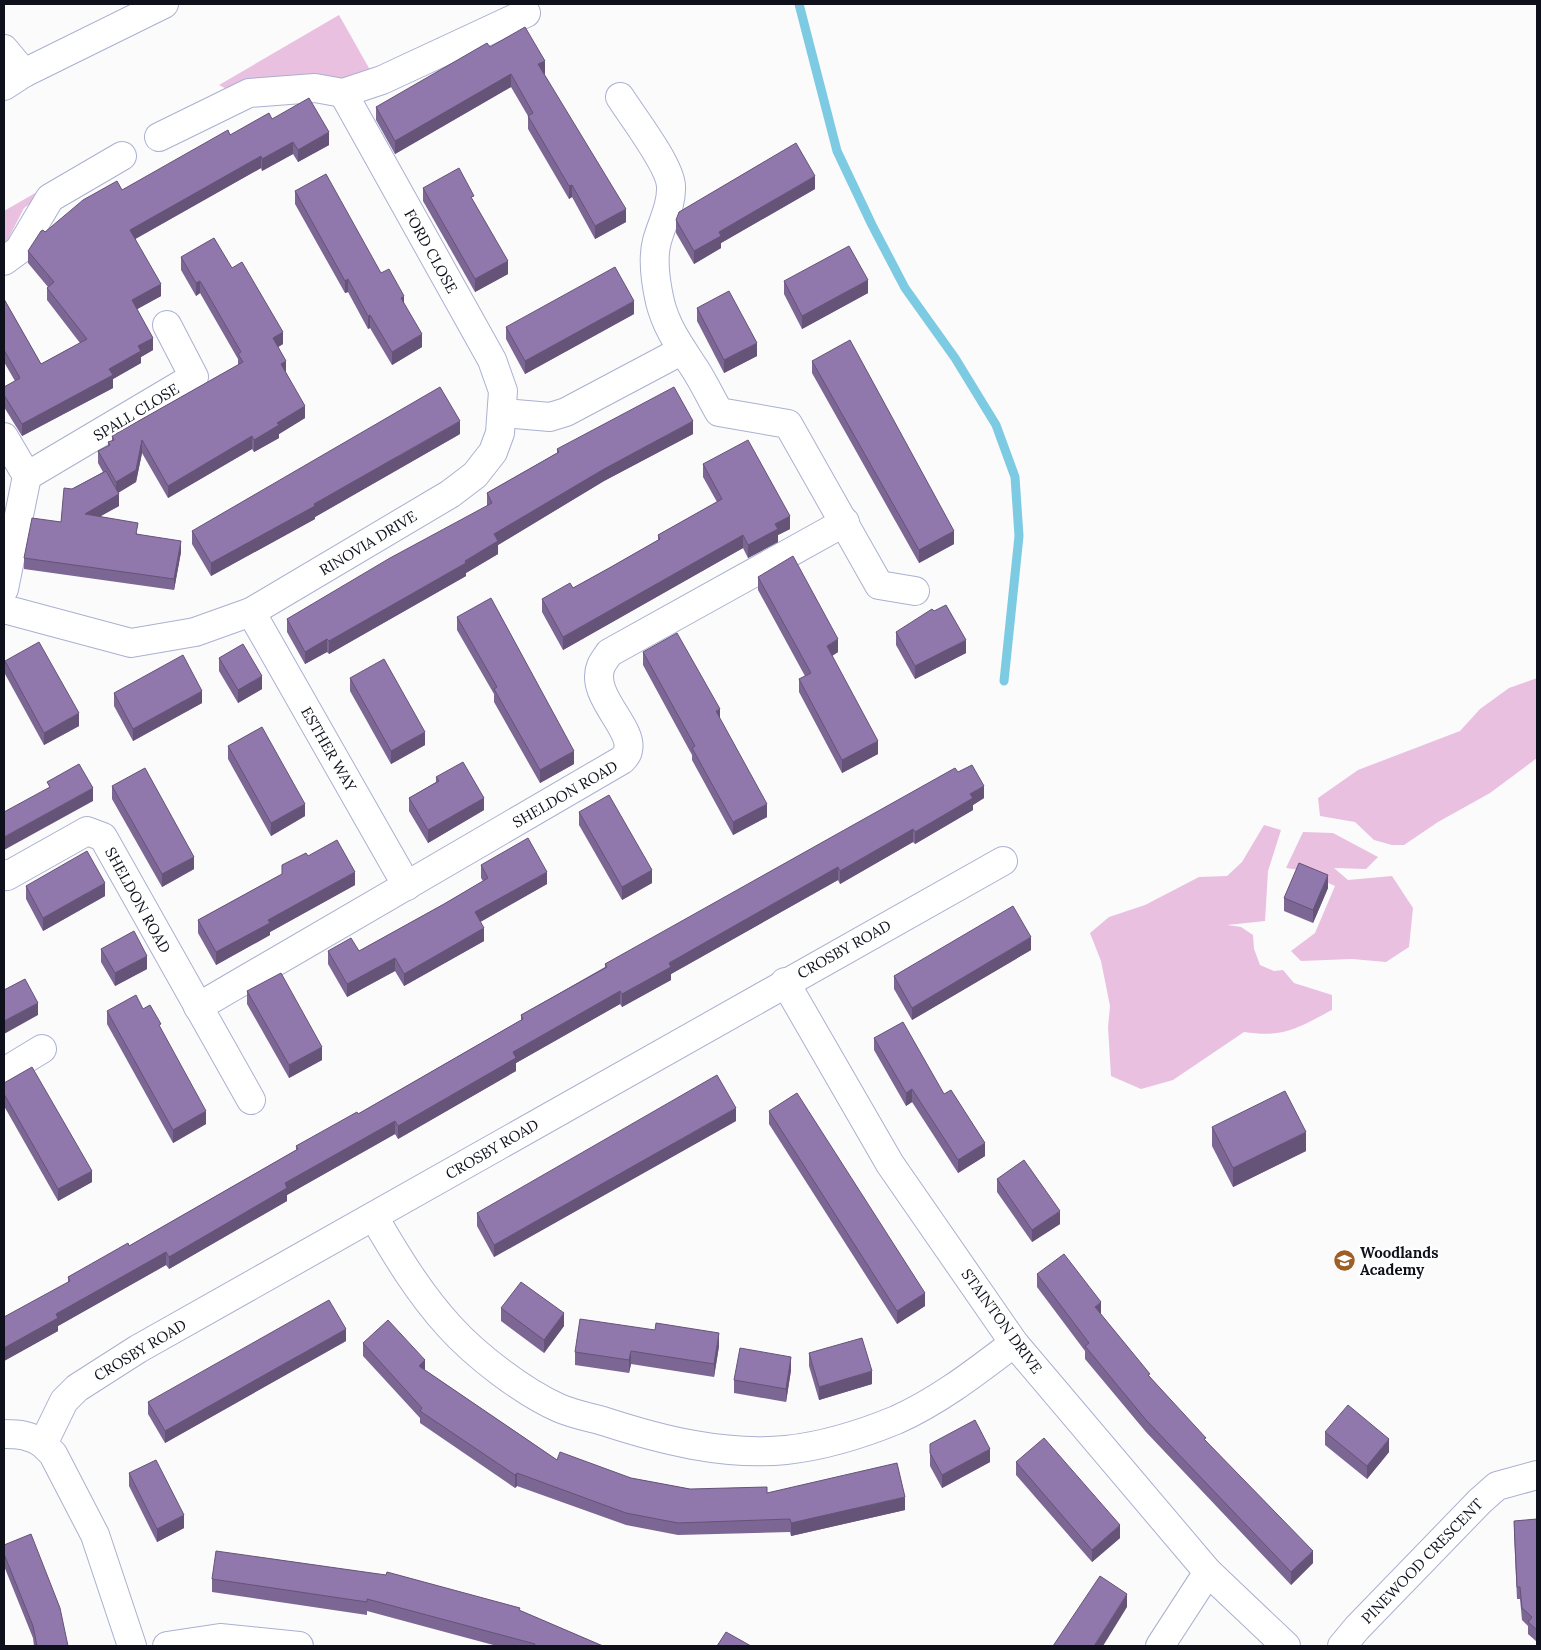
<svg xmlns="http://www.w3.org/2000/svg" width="1541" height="1650" font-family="Lora,serif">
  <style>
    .green { fill: #e9c0e0 }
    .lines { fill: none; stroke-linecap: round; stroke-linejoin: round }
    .stream { stroke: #7dcae3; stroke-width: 9 }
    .minor-casing { stroke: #aab0d1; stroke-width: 30 }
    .minor { stroke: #fff; stroke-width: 28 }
    .wall { fill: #7c6694 }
    .shaded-wall { fill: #655378 }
    .building { fill: #9077ac; stroke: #655378 }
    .labels { text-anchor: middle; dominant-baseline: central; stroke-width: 5; stroke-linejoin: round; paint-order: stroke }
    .street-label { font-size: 15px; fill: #0e101c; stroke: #fff }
    .poi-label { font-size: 15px; font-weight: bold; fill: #0e101c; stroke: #fff; text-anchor: start }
  </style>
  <rect width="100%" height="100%" fill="#fbfbfb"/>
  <g class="green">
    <polygon points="339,15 374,77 232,92 219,85"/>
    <polygon points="37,192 41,196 24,208 4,247 4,211"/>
    <polygon points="1537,678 1537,758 1490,793 1438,822 1404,845 1392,845 1374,840 1355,822 1320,816 1318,798 1358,770 1460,731 1480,709 1509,688"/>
    <path d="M1264,825L1281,830L1268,871L1265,921L1227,925L1241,927L1253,935L1254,949L1260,965L1274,971L1283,970L1294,983L1332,995V1010C1297,1028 1285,1038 1244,1032L1173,1080L1141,1089L1111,1076L1108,1027L1110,1006L1101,961L1090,933L1109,917L1145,905L1199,877L1227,876L1242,862Z"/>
    <polygon points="1303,832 1333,833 1378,857 1366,869 1334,868 1348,880 1392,876 1413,908 1409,947 1386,962 1352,959 1301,961 1291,951 1315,933 1335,886 1299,870 1286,868"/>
  </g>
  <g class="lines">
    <polyline class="stream" points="799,4 837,151 872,225 905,288 955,358 996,425 1015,477 1019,536 1004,681"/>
    <defs>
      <g id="minor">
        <polyline points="4,49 24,73"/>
        <polyline points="4,86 24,73 164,4"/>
        <path d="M620,97C632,116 670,165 671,186C672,205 662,223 657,241C652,259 656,284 660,302C667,329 680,346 695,369C704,383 711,398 719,412L788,424L879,585L915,591"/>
        <polyline points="159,137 249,93 315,88 343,93 382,80 526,13"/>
        <polyline points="4,261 19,250 50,198 122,156"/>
        <polyline points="503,413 550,417 566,412 681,351"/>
        <polyline points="4,437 27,476 4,589"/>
        <polyline points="27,476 194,377 167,325"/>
        <polyline points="4,609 131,643 195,632 251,612 450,494 475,475 493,452 500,433 503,391 492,360 343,93"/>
        <polyline points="251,612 407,886"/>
        <polyline points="4,874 7,876 87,831 103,837 251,1100"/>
        <polyline points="785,982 890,1164 1014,1343 1208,1572 1286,1646"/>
        <path d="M198,1007L622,760C624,758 628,754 628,750C634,728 589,695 601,666C603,661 607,657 609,653L845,522"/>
        <polyline points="4,1072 42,1049"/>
        <path d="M374,1217C396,1255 419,1293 449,1326C476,1356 523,1392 559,1408C573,1414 588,1417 603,1421C661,1440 724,1456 786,1450C823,1446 862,1434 896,1420C939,1401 977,1371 1014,1343"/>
        <path d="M4,1434C19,1434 30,1435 43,1444L64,1401L77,1388L138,1349L1003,861"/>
        <polyline points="43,1444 53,1454 95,1535 132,1646"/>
        <polyline points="167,1646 220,1638 299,1646"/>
        <polyline points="1160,1646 1208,1572"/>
        <polyline points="1342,1646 1357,1628 1480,1501 1497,1486 1537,1475"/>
      </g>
    </defs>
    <use href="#minor" class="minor-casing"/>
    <use href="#minor" class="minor"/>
  </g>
  <g class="wall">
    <polygon points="490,47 545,74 544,74 626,222 595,239 572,197 569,199 528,129 528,116 511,87 395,154 376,120 376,107"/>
    <polygon points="272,119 329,145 298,162 293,154 262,171 261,168 135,239 161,296 137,309 153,350 141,357 141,363 113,379 113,388 22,436 4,407 4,387 15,381 4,362 4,299 41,364 80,343 47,300 47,288 48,287 28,263 28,251 45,232 122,190 230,135"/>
    <polygon points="423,188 474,202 508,274 475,292 423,201"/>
    <polygon points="815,189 721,243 721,248 694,264 676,233 676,220"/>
    <polygon points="295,191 381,273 404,304 422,347 392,365 370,328 368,329 348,292 345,293 295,204"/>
    <polygon points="181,257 232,268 283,344 278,347 286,373 305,418 279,434 279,438 254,452 252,449 168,498 142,453 136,482 118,493 119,506 100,516 138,534 181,552 174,590 24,569 24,558 61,522 72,489 103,472 98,463 98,451 108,446 108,442 112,441 112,436 238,365 238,359 200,293 196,296 181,270"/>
    <polygon points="784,281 868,293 802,329 784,294"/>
    <polygon points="697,308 757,356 724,373 697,321"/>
    <polygon points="634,314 525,374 506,339 506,327"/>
    <polygon points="812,361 954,544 919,563 812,373"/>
    <polygon points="460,434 315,517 315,519 211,576 192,544 192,531"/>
    <polygon points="693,434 604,481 498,545 498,554 466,573 466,576 329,654 327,652 305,664 287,632 287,619 487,506 487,493 557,453 557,449"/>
    <polygon points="703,464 790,529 778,535 778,542 748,558 743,548 563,650 542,612 542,599 573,588 611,567 658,540 658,535 717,502 703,477"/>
    <polygon points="758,577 838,652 832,656 878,754 842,773 799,692 799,679 805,676 758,590"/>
    <polygon points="457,617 574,764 540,783 494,702 494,694 457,630"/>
    <polygon points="896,632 966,653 915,679 896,645"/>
    <polygon points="643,652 767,817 733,835 692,760 692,755 643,665"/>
    <polygon points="219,658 262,689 238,703 219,671"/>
    <polygon points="5,661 79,726 44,745 5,674"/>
    <polygon points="350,678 425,745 391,764 350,691"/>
    <polygon points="114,693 202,703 133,741 114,706"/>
    <polygon points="228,746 305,816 271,836 228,759"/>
    <polygon points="958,772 984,798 973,805 973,810 915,844 913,842 840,884 838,880 671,974 671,980 622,1007 620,1004 516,1063 516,1071 398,1139 395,1134 287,1195 287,1201 169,1269 166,1265 58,1326 58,1331 4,1361 68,1282 68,1277 129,1246 296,1150 296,1146 358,1114 521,1020 521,1015 605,967 605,964"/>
    <polygon points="436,777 484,810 428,843 409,811 409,798 436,782"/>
    <polygon points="112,786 194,869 162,887 112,799"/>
    <polygon points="579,812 652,883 622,900 579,825"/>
    <polygon points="308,856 355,885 270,932 270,935 216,965 198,933 198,920 282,874"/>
    <polygon points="481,865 547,884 480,922 484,941 404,986 395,971 347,997 328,964 328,951 359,951 444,904 483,881 481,878"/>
    <polygon points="26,886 105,896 43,931 26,899"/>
    <polygon points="1328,888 1313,923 1284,911 1284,898"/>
    <polygon points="101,949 147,969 115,986 101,962"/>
    <polygon points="1031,950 912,1020 894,989 894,976"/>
    <polygon points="247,991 322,1060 289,1078 247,1004"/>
    <polygon points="143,1009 161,1029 206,1124 173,1143 107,1024 107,1011"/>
    <polygon points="874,1038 944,1094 985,1156 958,1173 912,1102 906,1106 874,1050"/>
    <polygon points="4,1083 92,1182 58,1201 4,1106"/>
    <polygon points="769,1111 925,1306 897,1324 769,1124"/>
    <polygon points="736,1121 494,1257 477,1226 477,1213"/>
    <polygon points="1212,1127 1306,1151 1233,1187 1212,1146"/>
    <polygon points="997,1179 1060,1224 1032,1242 997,1192"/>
    <polygon points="1037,1274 1101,1314 1150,1377 1313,1563 1291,1585 1146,1432 1085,1359 1085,1351 1037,1287"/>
    <polygon points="501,1308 564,1326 544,1353 501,1321"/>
    <polygon points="346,1341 165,1443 148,1414 148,1402"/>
    <polygon points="363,1343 425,1370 557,1460 631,1478 690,1489 767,1493 905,1510 791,1536 790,1532 678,1535 626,1525 517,1486 515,1488 420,1423 420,1418 363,1356"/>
    <polygon points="719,1346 714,1377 631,1364 629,1373 575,1365 575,1352"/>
    <polygon points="809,1353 872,1384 819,1400 809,1366"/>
    <polygon points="791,1370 786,1402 734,1393 734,1380"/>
    <polygon points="1325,1432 1389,1452 1367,1479 1325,1445"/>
    <polygon points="930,1444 990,1462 942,1488 930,1466"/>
    <polygon points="1016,1462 1120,1538 1092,1562 1016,1475"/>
    <polygon points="129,1473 184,1528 157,1542 129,1486"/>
    <polygon points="1537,1519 1537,1642 1528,1634 1528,1626 1522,1620 1520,1599 1517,1599 1514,1533 1514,1521"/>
    <polygon points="4,1545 68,1646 34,1646 33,1638 4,1566"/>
    <polygon points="212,1579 520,1611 603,1646 497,1646 367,1611 367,1615 212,1592"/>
  </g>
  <g class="shaded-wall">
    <polygon points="545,61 545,74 538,77 538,64"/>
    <polygon points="511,74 511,87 395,154 395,141"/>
    <polygon points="329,132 329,145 298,162 298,150"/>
    <polygon points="293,142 293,154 262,171 262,159"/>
    <polygon points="261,156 261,168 130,242 130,230"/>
    <polygon points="815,176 815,189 721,243 721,248 694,264 694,251 719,232"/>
    <polygon points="572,185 572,197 569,199 569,186"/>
    <polygon points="626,209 626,222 595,239 595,226"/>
    <polygon points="508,261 508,274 475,292 475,279"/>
    <polygon points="348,279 348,292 345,293 345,281"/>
    <polygon points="868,280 868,293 802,329 802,316"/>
    <polygon points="200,281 200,293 196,296 196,283"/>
    <polygon points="161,284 161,296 132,312 132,300"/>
    <polygon points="404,296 404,309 401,298"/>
    <polygon points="634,301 634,314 525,374 525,361"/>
    <polygon points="370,315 370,328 368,329 368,316"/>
    <polygon points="283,332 283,344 273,350 273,338"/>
    <polygon points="422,334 422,347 392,365 392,352"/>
    <polygon points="153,338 153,350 141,357 141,363 113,379 113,388 22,436 22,424 109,369 138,346"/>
    <polygon points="757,343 757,356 724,373 724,360"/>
    <polygon points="286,361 286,374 281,364"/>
    <polygon points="305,406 305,418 279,434 279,438 254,452 254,440 277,423"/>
    <polygon points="460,421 460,434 315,517 315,519 211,576 211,563"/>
    <polygon points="693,421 693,434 604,481 498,545 498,554 466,573 466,576 329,654 329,641 465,561 494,534 604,469"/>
    <polygon points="252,436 252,449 168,498 168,486"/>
    <polygon points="142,440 142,453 136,482 116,494 116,482"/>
    <polygon points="119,494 119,506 85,525 85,514"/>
    <polygon points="790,516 790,529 778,535 778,542 748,558 748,545 775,524"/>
    <polygon points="954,531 954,544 919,563 919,550"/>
    <polygon points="743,535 743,548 563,650 563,637"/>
    <polygon points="181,541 181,552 174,590 174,579"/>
    <polygon points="327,639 327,652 305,664 305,652"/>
    <polygon points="838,639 838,652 827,659 827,646"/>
    <polygon points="966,640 966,653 915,679 915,666"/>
    <polygon points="262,676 262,689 238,703 238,690"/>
    <polygon points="202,691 202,703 133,741 133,729"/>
    <polygon points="720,709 720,722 716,711"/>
    <polygon points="79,713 79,726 44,745 44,733"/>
    <polygon points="425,732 425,745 391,764 391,751"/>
    <polygon points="878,741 878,754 842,773 842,760"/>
    <polygon points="574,751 574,764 540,783 540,770"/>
    <polygon points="984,786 984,798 973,805 973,810 915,844 915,832 970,794"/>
    <polygon points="93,788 93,801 4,850 4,837"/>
    <polygon points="484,798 484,810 428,843 428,830"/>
    <polygon points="305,804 305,816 271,836 271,823"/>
    <polygon points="767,804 767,817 733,835 733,822"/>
    <polygon points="913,829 913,842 840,884 840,871"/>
    <polygon points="194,857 194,869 162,887 162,874"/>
    <polygon points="838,867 838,880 671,974 671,980 622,1007 622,994 669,963"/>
    <polygon points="652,870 652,883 622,900 622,887"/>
    <polygon points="355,872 355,885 270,932 270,935 216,965 216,952 268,920"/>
    <polygon points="547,872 547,884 475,925 475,912"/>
    <polygon points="1328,875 1328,888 1313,923 1313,910"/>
    <polygon points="105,883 105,896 43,931 43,918"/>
    <polygon points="484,928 484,941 404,986 404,974"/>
    <polygon points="1031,937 1031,950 912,1020 912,1008"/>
    <polygon points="147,956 147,969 115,986 115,973"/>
    <polygon points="395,958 395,971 347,997 347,984"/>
    <polygon points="620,991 620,1004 516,1063 516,1071 398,1139 398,1126 513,1052"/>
    <polygon points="38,1003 38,1015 4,1034 4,1021"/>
    <polygon points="322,1047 322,1060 289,1078 289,1065"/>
    <polygon points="912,1089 912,1102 906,1106 906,1093"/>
    <polygon points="736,1108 736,1121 494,1257 494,1245"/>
    <polygon points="206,1111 206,1124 173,1143 173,1130"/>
    <polygon points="395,1121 395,1134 287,1195 287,1201 169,1269 169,1257 285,1183"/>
    <polygon points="1306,1132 1306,1151 1233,1187 1233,1168"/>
    <polygon points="985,1143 985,1156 958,1173 958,1160"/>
    <polygon points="92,1171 92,1182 58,1201 58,1189"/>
    <polygon points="1060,1211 1060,1224 1032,1242 1032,1230"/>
    <polygon points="166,1252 166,1265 58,1326 58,1331 4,1361 4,1348 56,1314"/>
    <polygon points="925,1293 925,1306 897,1324 897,1311"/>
    <polygon points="1101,1302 1101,1315 1095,1307"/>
    <polygon points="564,1313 564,1326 544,1353 544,1340"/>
    <polygon points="346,1329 346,1341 165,1443 165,1431"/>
    <polygon points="719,1333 719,1346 714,1377 714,1364"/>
    <polygon points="631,1351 631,1364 629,1373 629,1360"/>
    <polygon points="791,1357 791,1370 786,1402 786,1389"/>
    <polygon points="425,1360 425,1373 419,1366"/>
    <polygon points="872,1371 872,1384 819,1400 819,1387"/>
    <polygon points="1389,1439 1389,1452 1367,1479 1367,1466"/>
    <polygon points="990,1449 990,1462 942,1488 942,1475"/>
    <polygon points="517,1473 517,1486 515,1488 515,1475"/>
    <polygon points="905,1497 905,1510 791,1536 791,1523"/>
    <polygon points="184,1515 184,1528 157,1542 157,1529"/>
    <polygon points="1120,1525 1120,1538 1092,1562 1092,1550"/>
    <polygon points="1313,1551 1313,1563 1291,1585 1291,1572"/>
    <polygon points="1127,1594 1127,1607 1103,1646 1094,1646"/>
  </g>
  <g class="building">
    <polygon points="525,27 545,61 538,64 626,209 595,226 572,185 569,186 528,116 533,113 511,74 395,141 376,107 487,43 490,47"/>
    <polygon points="309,98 329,132 298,150 293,142 262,159 261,156 130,230 161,284 132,300 153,338 138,346 141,351 109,369 113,375 22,424 4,395 4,387 20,378 4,350 4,299 41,364 87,339 47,288 54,282 28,251 41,231 43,230 45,232 83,200 117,181 122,190 228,130 230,135 269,113 272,119"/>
    <polygon points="796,143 815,176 719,232 721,236 694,251 676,220 679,212"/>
    <polygon points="459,168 474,196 471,197 508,261 475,279 423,188"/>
    <polygon points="326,174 381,273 389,269 404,296 401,298 422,334 392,352 370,315 368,316 348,279 345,281 295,191"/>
    <polygon points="214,238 232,268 242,262 283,332 273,338 286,361 281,364 305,406 277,423 279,425 254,440 252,436 168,486 142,440 136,470 116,482 98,451 110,445 108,442 114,440 112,436 243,362 238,354 241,352 200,281 196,283 181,257"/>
    <polygon points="849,246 868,280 802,316 784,281"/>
    <polygon points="615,267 634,301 525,361 506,327"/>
    <polygon points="729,291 757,343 724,360 697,308"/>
    <polygon points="850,340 954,531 919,550 812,361"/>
    <polygon points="440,387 460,421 314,504 315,506 211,563 192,531"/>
    <polygon points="674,387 693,421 604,469 494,534 498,541 465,561 466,563 329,641 327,639 305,652 287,619 390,558 492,503 487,493 559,452 557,449"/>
    <polygon points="748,440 790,516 775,524 778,529 748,545 743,535 563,637 542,599 570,583 573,588 611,567 660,539 658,535 722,499 703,464"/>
    <polygon points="106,471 119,494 85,514 138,523 136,534 181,541 174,579 24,558 32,518 61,522 64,488 72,489"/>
    <polygon points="793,556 838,639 827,646 878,741 842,760 799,679 811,673 758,577"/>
    <polygon points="491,598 574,751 540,770 494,689 497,687 457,617"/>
    <polygon points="946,605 966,640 915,666 896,632 932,609 934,611"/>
    <polygon points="677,633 720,709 716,711 767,804 733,822 692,748 695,746 643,652"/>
    <polygon points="39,642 79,713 44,733 5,661"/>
    <polygon points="243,644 262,676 238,690 219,658"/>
    <polygon points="183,655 202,691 133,729 114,693"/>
    <polygon points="384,659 425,732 391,751 350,678"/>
    <polygon points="262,727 305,804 271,823 228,746"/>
    <polygon points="463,762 484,798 428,830 409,798 439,781 436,777"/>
    <polygon points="79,764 93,788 4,837 4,812 50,787 47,782"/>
    <polygon points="972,765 984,786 970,794 973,798 915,832 913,829 840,871 838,867 669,963 671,967 622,994 620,991 513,1052 516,1058 398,1126 395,1121 285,1183 287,1188 258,1205 169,1257 166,1252 56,1314 58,1318 4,1348 4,1317 70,1281 68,1277 128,1243 129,1246 298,1149 296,1146 357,1112 358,1114 523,1019 521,1015 607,967 605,964 955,768 958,772"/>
    <polygon points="145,768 194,857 162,874 112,786"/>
    <polygon points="609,795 652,870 622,887 579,812"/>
    <polygon points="528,838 547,872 475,912 484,928 404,974 395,958 347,984 328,951 351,938 359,951 444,904 488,878 481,865"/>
    <polygon points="337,840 355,872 268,920 270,923 216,952 198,920 282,874 282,865 306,853 308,856"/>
    <polygon points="87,851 105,883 43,918 26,886"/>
    <polygon points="1299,863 1328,875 1313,910 1284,898"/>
    <polygon points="1013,906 1031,937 912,1008 894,976"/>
    <polygon points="134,931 147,956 115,973 101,949"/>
    <polygon points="281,973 322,1047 289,1065 247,991"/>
    <polygon points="25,979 38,1003 4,1021 4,990"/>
    <polygon points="136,995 143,1009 150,1005 161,1024 159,1025 206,1111 173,1130 107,1011"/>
    <polygon points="903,1022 944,1094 951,1090 985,1143 958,1160 912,1089 906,1093 874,1038"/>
    <polygon points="32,1067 92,1171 58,1189 4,1094 4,1083"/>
    <polygon points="717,1075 736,1108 494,1245 477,1213"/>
    <polygon points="1285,1091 1306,1132 1233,1168 1212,1127"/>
    <polygon points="797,1093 925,1293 897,1311 769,1111"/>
    <polygon points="1024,1160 1060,1211 1032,1230 997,1179"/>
    <polygon points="1064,1254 1101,1302 1095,1307 1150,1374 1148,1375 1206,1438 1204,1439 1313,1551 1291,1572 1146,1420 1085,1346 1089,1343 1037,1274"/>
    <polygon points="521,1282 564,1313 544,1340 501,1308"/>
    <polygon points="329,1300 346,1329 165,1431 148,1402"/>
    <polygon points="580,1319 655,1330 656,1323 719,1333 714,1364 631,1351 629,1360 575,1352"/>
    <polygon points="388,1320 425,1360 419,1366 557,1460 560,1452 631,1478 690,1489 767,1487 767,1493 897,1463 905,1497 791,1523 790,1519 678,1523 626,1513 517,1473 515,1475 420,1411 422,1408 363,1343"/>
    <polygon points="862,1338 872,1371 819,1387 809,1353"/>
    <polygon points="740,1348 791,1357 786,1389 734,1380"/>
    <polygon points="1348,1405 1389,1439 1367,1466 1325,1432"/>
    <polygon points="975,1420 990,1449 942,1475 930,1453 930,1444"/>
    <polygon points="1044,1438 1120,1525 1092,1550 1016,1462"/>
    <polygon points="156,1460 184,1515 157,1529 129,1473"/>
    <polygon points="1537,1519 1537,1630 1528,1622 1532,1617 1522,1608 1520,1587 1517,1587 1514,1521"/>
    <polygon points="31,1534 60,1608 68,1646 37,1646 33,1626 4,1554 4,1545"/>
    <polygon points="216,1551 386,1575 387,1572 520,1608 519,1610 603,1646 534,1646 535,1644 367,1599 367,1602 212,1579"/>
    <polygon points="1100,1576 1127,1594 1094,1646 1053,1646"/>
    <polygon points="726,1632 751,1646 717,1646"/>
  </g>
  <defs>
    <symbol id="school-disc" viewBox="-11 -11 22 22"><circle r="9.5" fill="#9e5f27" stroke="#fff"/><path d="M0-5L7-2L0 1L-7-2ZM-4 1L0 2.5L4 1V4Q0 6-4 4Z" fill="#fff"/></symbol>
  </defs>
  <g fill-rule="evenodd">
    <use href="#school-disc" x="1332" y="1248" width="25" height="25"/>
  </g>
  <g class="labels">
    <g class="street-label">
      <text transform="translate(431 251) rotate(61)">FORD CLOSE</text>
      <text transform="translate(136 412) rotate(-31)">SPALL CLOSE</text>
      <text transform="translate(368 543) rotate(-31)">RINOVIA DRIVE</text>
      <text transform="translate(329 749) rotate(60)">ESTHER WAY</text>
      <text transform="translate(565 794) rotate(-30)">SHELDON ROAD</text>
      <text transform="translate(138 900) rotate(61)">SHELDON ROAD</text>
      <text transform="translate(844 949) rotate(-29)">CROSBY ROAD</text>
      <text transform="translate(492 1149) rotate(-30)">CROSBY ROAD</text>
      <text transform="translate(1002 1321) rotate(54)">STAINTON DRIVE</text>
      <text transform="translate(140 1350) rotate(-31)">CROSBY ROAD</text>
      <text transform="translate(1422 1561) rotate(-46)">PINEWOOD CRESCENT</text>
    </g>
    <g class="poi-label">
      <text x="1360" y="1252">Woodlands<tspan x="1360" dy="17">Academy</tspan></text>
    </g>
  </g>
  <rect width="1541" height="1650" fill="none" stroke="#0e101c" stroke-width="10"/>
</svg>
